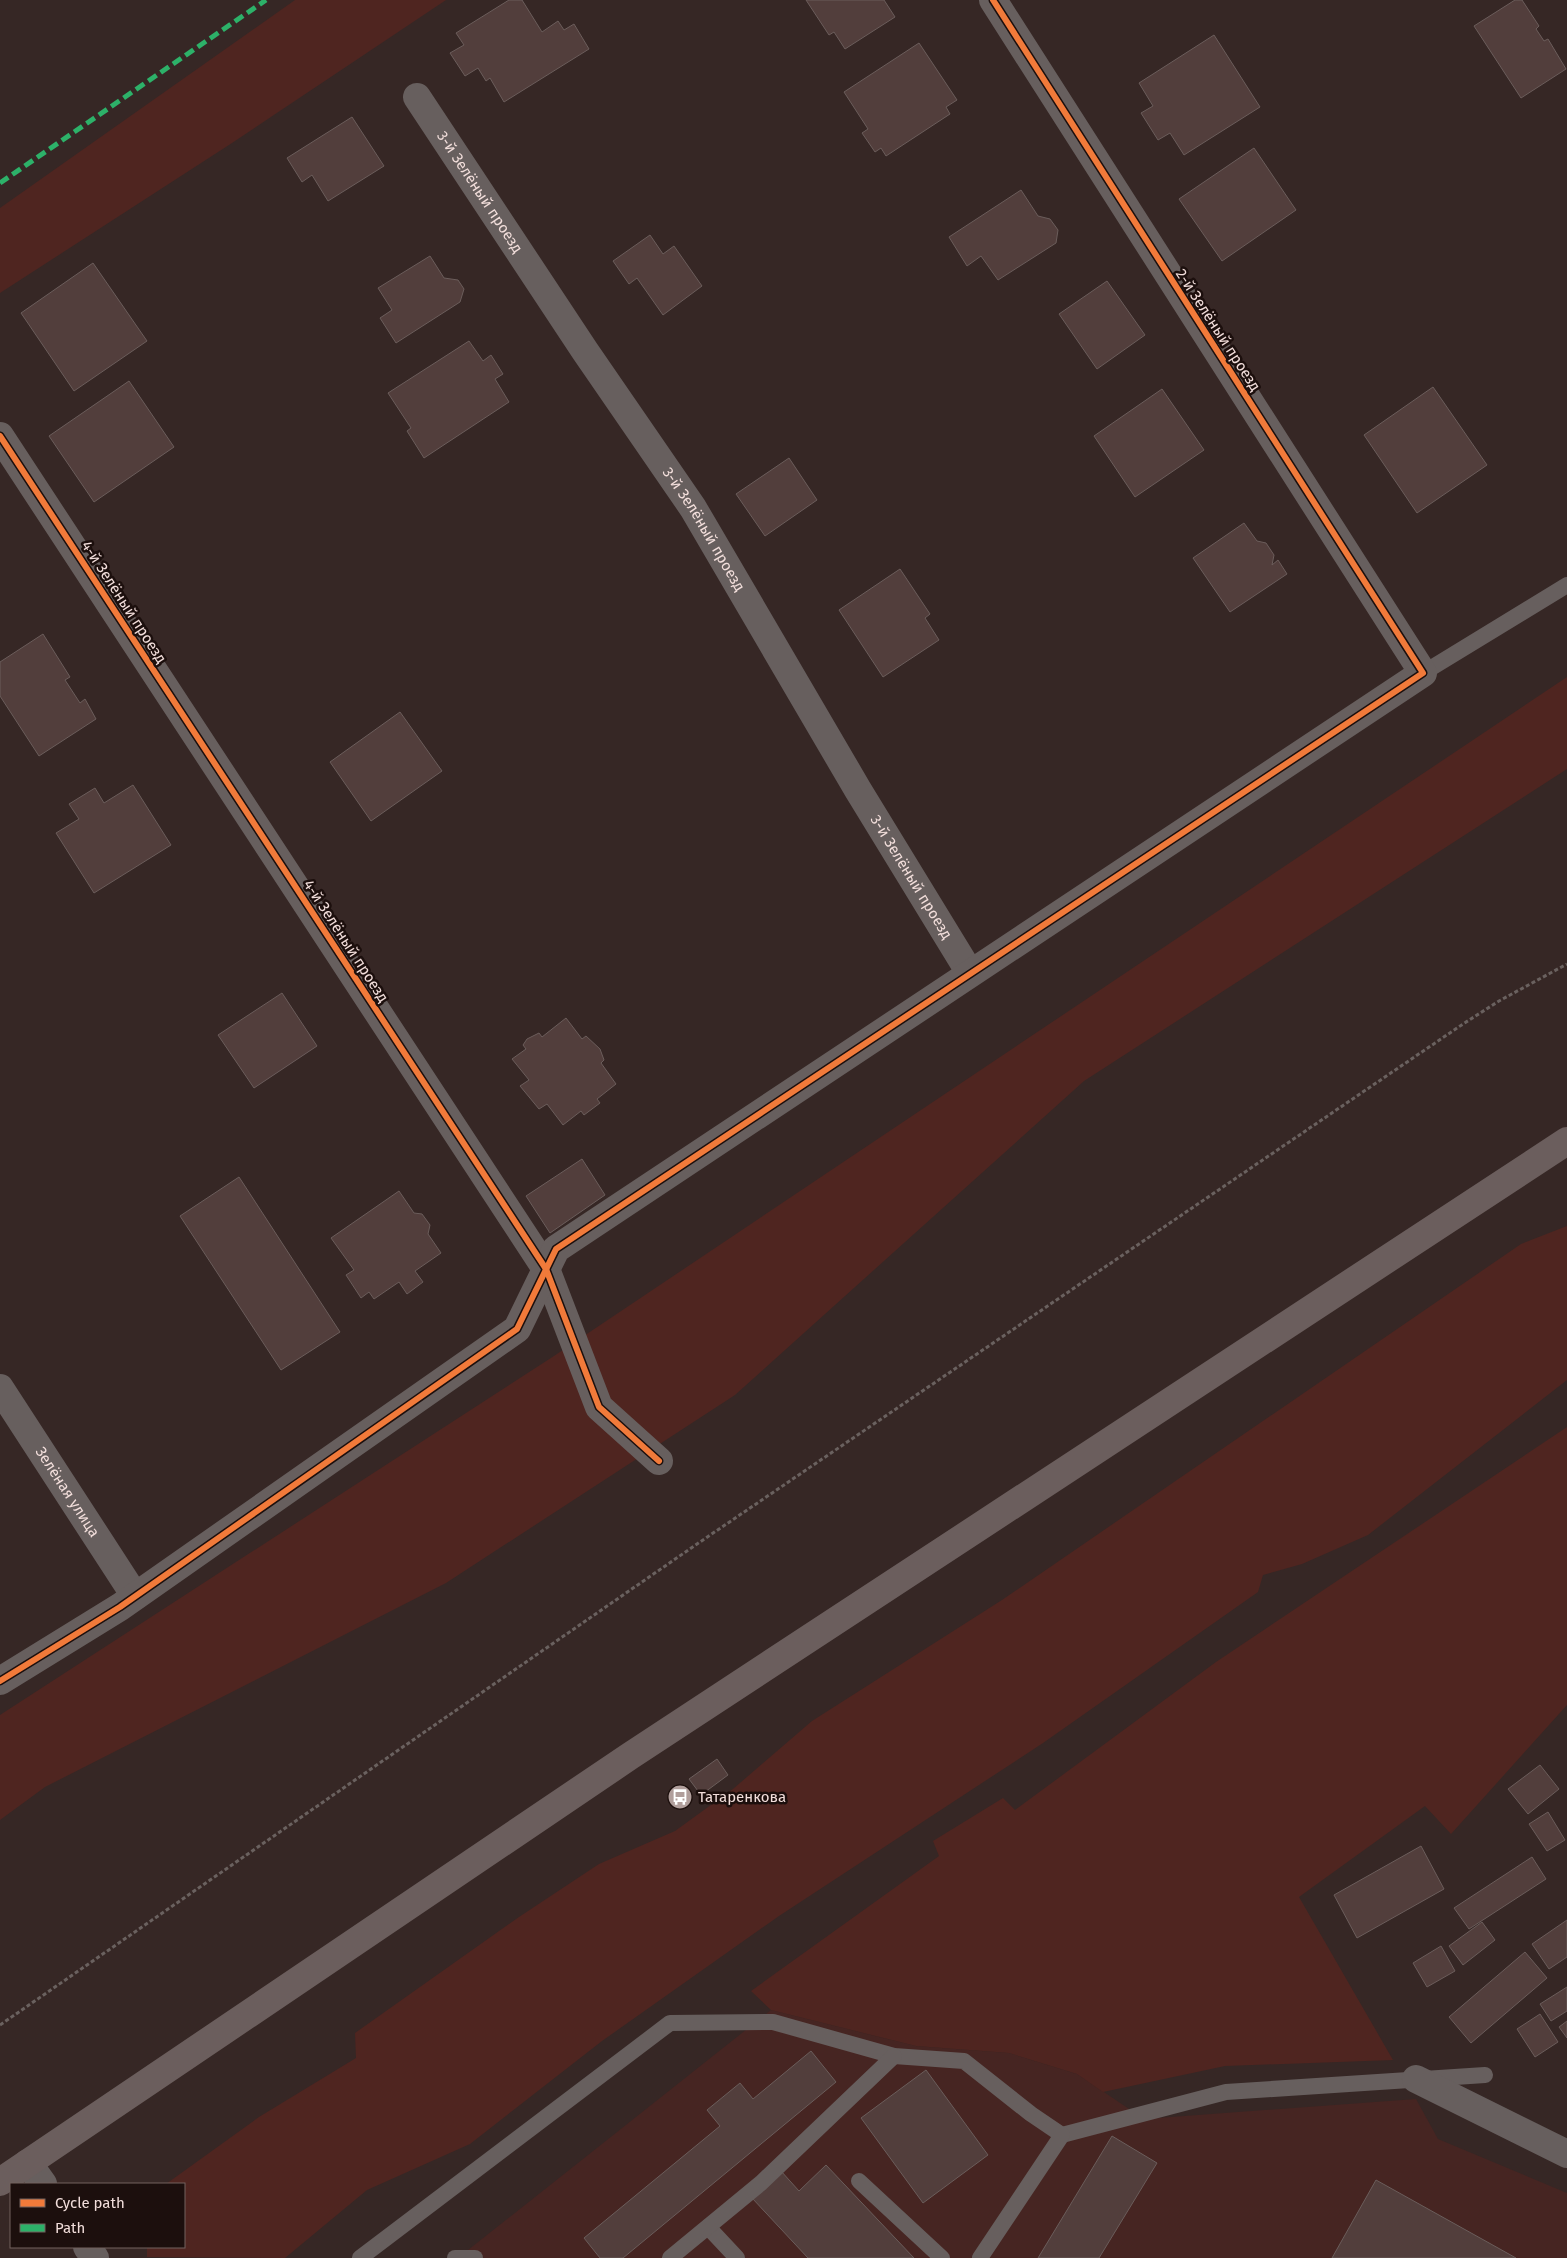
<svg xmlns="http://www.w3.org/2000/svg" width="1567" height="2258" font-family="'Fira Sans',sans-serif">
  <style>
    .built { fill: #462522 }
    .green { fill: #4f2520 }
    .building { fill: #523e3c; stroke: #6b5d5b }
    .lines { fill: none; stroke-linecap: round; stroke-linejoin: round }
    .path { stroke: #6a615f; stroke-width: 3; stroke-dasharray: 4 2.5; stroke-linecap: butt }
    .service { stroke: #675f5e; stroke-width: 16 }
    .minor { stroke: #675f5e; stroke-width: 28 }
    .primary { stroke: #6b5e5d; stroke-width: 28 }
    .quiet { stroke: #2db169; stroke-width: 5; stroke-dasharray: 10 5; stroke-linecap: butt }
    .cycleway-casing { stroke: #1c0f0d; stroke-width: 9 }
    .cycleway { stroke: #f17a3a; stroke-width: 6 }
    .labels { text-anchor: middle; dominant-baseline: central; stroke-width: 5; stroke-linejoin: round; paint-order: stroke }
    .street-label { font-size: 15px; fill: #f2dedb; stroke: #1c0f0d }
    .poi-label { font-size: 15px; fill: #f2dedb; stroke: #1c0f0d; text-anchor: start }
  </style>
  <rect width="100%" height="100%" fill="#362725"/>
  <polygon class="built" points="771,2010 916,2046 1009,2053 1077,2074 1144,2119 1416,2099 1438,2139 1567,2193 1567,2258 458,2258"/>
  <g class="green">
    <polygon points="295,0 446,0 232,143 0,293 0,208"/>
    <polygon points="1567,677 1567,769 1084,1081 735,1395 446,1583 45,1787 0,1820 0,1715 554,1356"/>
    <polygon points="1567,1226 1567,1380 1368,1535 1302,1564 1263,1575 1258,1592 1043,1743 779,1916 602,2041 470,2144 367,2190 285,2258 147,2257 147,2247 184,2247 184,2184 166,2184 259,2117 356,2058 355,2033 519,1917 599,1864 675,1831 733,1789 812,1721 1002,1600 1521,1244"/>
    <polygon points="1567,1427 1567,1705 1451,1834 1425,1806 1299,1897 1393,2060 1225,2066 1103,2092 1077,2074 1009,2053 916,2046 771,2010 751,1991 939,1856 933,1841 1003,1798 1015,1810 1216,1662"/>
  </g>
  <g class="building">
    <polygon points="509,0 522,0 542,32 558,21 564,30 574,24 589,49 504,102 490,78 486,81 478,68 465,76 450,53 464,45 456,33"/>
    <polygon points="806,0 884,0 895,17 845,49 834,32 829,35"/>
    <polygon points="1515,0 1522,0 1539,26 1536,29 1544,41 1548,39 1566,69 1521,98 1474,26"/>
    <polygon points="1214,35 1260,107 1184,155 1170,133 1158,140 1141,113 1153,106 1139,83"/>
    <polygon points="919,43 957,100 946,107 950,114 886,156 881,148 875,152 862,133 868,129 844,92"/>
    <polygon points="352,117 384,166 328,201 312,175 302,182 287,158"/>
    <polygon points="1254,148 1296,210 1222,261 1179,199"/>
    <polygon points="1021,190 1038,216 1050,219 1058,230 1056,243 998,280 981,256 967,266 949,237"/>
    <polygon points="650,235 663,254 674,246 702,286 663,315 637,278 629,284 613,261"/>
    <polygon points="430,256 444,278 458,280 464,289 460,302 396,343 380,318 392,310 378,288"/>
    <polygon points="93,263 147,341 74,391 21,313"/>
    <polygon points="1107,281 1145,335 1097,369 1059,314"/>
    <polygon points="469,341 483,361 491,355 503,374 495,379 509,402 424,458 407,431 411,428 388,393"/>
    <polygon points="129,381 174,447 94,502 49,436"/>
    <polygon points="1433,387 1487,465 1417,513 1364,435"/>
    <polygon points="1162,389 1204,450 1135,497 1094,436"/>
    <polygon points="789,458 817,500 765,536 736,494"/>
    <polygon points="1244,523 1257,541 1266,543 1274,555 1272,565 1278,560 1287,574 1230,612 1193,558"/>
    <polygon points="900,569 930,614 925,618 939,640 883,677 839,610"/>
    <polygon points="43,634 70,677 65,680 80,703 85,699 96,719 39,756 0,696 0,662"/>
    <polygon points="400,712 442,771 371,821 330,762"/>
    <polygon points="133,785 171,845 94,893 56,833 79,819 69,804 95,788 104,803"/>
    <polygon points="282,993 317,1046 254,1088 218,1035"/>
    <polygon points="566,1018 582,1039 586,1036 600,1049 604,1060 601,1063 616,1084 597,1099 600,1103 584,1115 581,1111 563,1125 547,1104 539,1109 520,1086 529,1080 512,1059 526,1049 523,1045 527,1039 539,1033 542,1037"/>
    <polygon points="582,1159 605,1195 550,1233 526,1196"/>
    <polygon points="239,1177 340,1332 281,1370 180,1216"/>
    <polygon points="399,1191 414,1213 422,1214 430,1225 428,1234 441,1253 415,1271 423,1282 407,1294 399,1282 374,1299 369,1292 361,1298 346,1275 354,1270 331,1238"/>
    <polygon points="717,1759 728,1775 701,1795 689,1779"/>
    <polygon points="1540,1765 1559,1789 1528,1814 1508,1789"/>
    <polygon points="1548,1812 1565,1840 1547,1851 1529,1824"/>
    <polygon points="1421,1846 1444,1889 1357,1938 1334,1895"/>
    <polygon points="1532,1857 1546,1879 1469,1929 1454,1908"/>
    <polygon points="1567,1920 1567,1957 1549,1969 1532,1944"/>
    <polygon points="1482,1922 1495,1940 1463,1965 1449,1946"/>
    <polygon points="1441,1946 1455,1971 1427,1987 1413,1963"/>
    <polygon points="1525,1952 1547,1978 1471,2043 1449,2017"/>
    <polygon points="1567,1987 1567,2011 1551,2021 1540,2004"/>
    <polygon points="1540,2014 1558,2042 1535,2057 1517,2029"/>
    <polygon points="1567,2021 1567,2038 1559,2027"/>
    <polygon points="811,2051 836,2082 623,2258 600,2258 584,2238 720,2126 707,2110 740,2083 753,2099"/>
    <polygon points="926,2070 988,2155 923,2203 861,2118"/>
    <polygon points="1112,2136 1157,2163 1099,2258 1038,2258"/>
    <polygon points="826,2165 914,2258 808,2258 752,2198 781,2171 799,2191"/>
    <polygon points="1376,2180 1516,2258 1332,2258"/>
  </g>
  <g class="lines">
    <polyline class="path" points="0,2025 697,1544 1463,1024 1499,1001 1567,964"/>
    <g class="service">
      <polyline points="1423,673 1567,585"/>
      <polyline points="1062,2135 1226,2092 1485,2075"/>
      <polyline points="859,2181 942,2258"/>
      <polyline points="708,2227 737,2258"/>
      <polyline points="360,2258 670,2023 773,2022 894,2056 964,2061 1031,2114 1062,2135 980,2258"/>
      <polyline points="455,2258 475,2258"/>
      <polyline points="670,2258 761,2183 894,2056"/>
    </g>
    <g class="minor">
      <path id="s1" d="M417,97L585,351L693,508L858,790L970,973"/>
      <polyline points="0,436 546,1269 599,1407 659,1461"/>
      <path id="s2" d="M0,1388L135,1596"/>
      <polyline points="0,1681 120,1607 517,1329 556,1249 1423,673 993,0"/>
      <polyline points="1416,2079 1567,2154"/>
      <polyline points="28,2163 43,2184"/>
      <polyline points="87,2247 95,2258"/>
    </g>
    <polyline class="primary" points="0,2182 630,1756 1567,1141"/>
    <polyline class="quiet" points="0,183 266,0"/>
    <defs>
      <g id="cycleway">
        <polyline points="0,436 546,1269 599,1407 659,1461"/>
        <polyline points="0,1681 120,1607 517,1329 556,1249 1423,673 993,0"/>
      </g>
    </defs>
    <use href="#cycleway" class="cycleway-casing"/>
    <use href="#cycleway" class="cycleway"/>
  </g>
  <defs>
    <symbol id="bus-disc" viewBox="-11 -11 22 22"><circle r="9.5" fill="#b09e9b" stroke="#1c0f0d"/><path d="M-5-6H5V4H4V6H2V4H-2V6H-4V4H-5ZM-3.5-4V0h7V-4ZM-3.5 1.2v1.5H-2V1.2ZM2 1.2v1.5H3.5V1.2Z" fill="#fff"/></symbol>
  </defs>
  <g fill-rule="evenodd">
    <use href="#bus-disc" x="666" y="1783" width="28" height="28"/>
  </g>
  <g class="labels">
    <g class="street-label">
      <text stroke="none"><textPath href="#s1" startOffset="114">3-й Зелёный проезд</textPath></text>
      <text transform="translate(1218 330) rotate(57)">2-й Зелёный проезд</text>
      <text stroke="none"><textPath href="#s1" startOffset="519">3-й Зелёный проезд</textPath></text>
      <text transform="translate(124 602) rotate(57)">4-й Зелёный проезд</text>
      <text stroke="none"><textPath href="#s1" startOffset="924">3-й Зелёный проезд</textPath></text>
      <text transform="translate(346 941) rotate(57)">4-й Зелёный проезд</text>
      <text stroke="none"><textPath href="#s2" startOffset="124">Зелёная улица</textPath></text>
    </g>
    <g class="poi-label">
      <text x="698" y="1797">Татаренкова</text>
    </g>
  </g>
  <rect x="10" y="2183" width="175" height="65" fill="#1c0f0d" stroke="#72625f"/>
  <rect x="20" y="2199" width="25" height="8" fill="#f17a3a" stroke="#72625f"/>
  <text x="55" y="2208" font-size="15" fill="#f2dedb">Cycle path</text>
  <rect x="20" y="2224" width="25" height="8" fill="#2db169" stroke="#72625f"/>
  <text x="55" y="2233" font-size="15" fill="#f2dedb">Path</text>
</svg>
